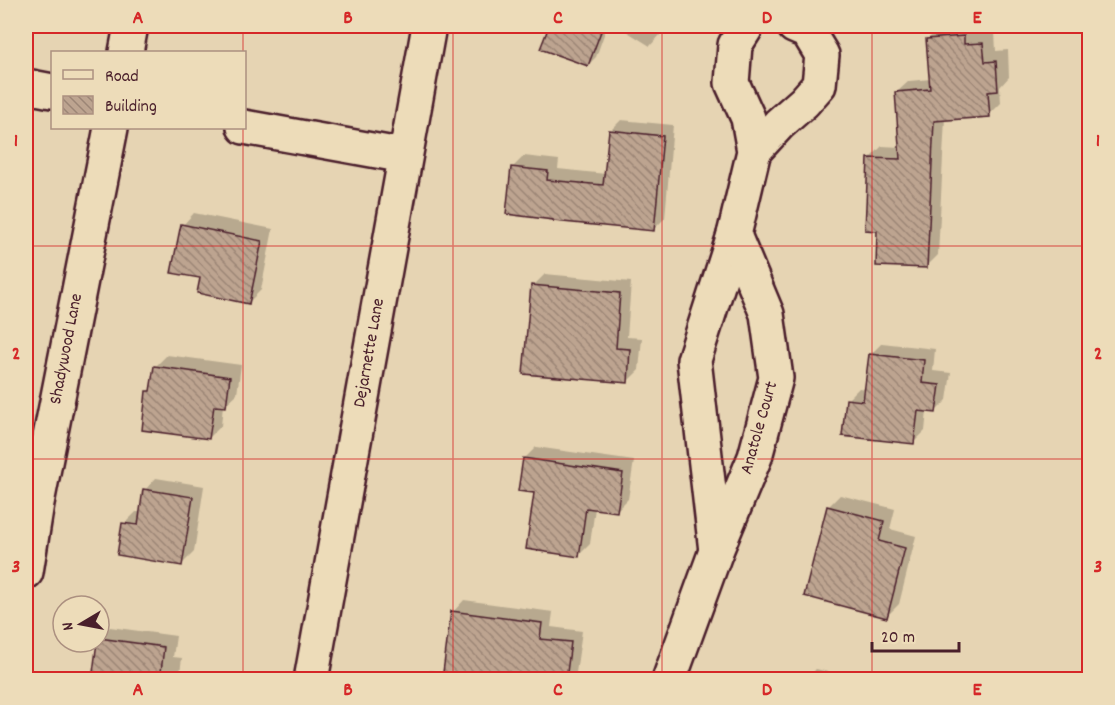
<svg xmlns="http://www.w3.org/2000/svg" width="1115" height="705" font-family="Dekko,sans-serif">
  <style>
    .shadow { fill: #0003 }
    .building { fill: url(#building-back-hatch); stroke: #4a1f2b; stroke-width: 1.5 }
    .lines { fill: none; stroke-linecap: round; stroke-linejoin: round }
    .minor-casing { stroke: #4a1f2b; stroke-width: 38 }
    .secondary-casing { stroke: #4a1f2b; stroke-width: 38 }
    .minor { stroke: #eddcb9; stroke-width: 33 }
    .secondary { stroke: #eddcb9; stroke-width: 33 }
    .grid { fill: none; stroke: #d62828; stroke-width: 1.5; stroke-opacity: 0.55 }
    .labels { text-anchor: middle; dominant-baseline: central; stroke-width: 4.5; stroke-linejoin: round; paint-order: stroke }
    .street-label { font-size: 18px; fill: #4a1f2b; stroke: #eddcb9 }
    .neatline { fill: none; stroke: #d62828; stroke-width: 2 }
    .grid-label { font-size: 20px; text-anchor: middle; font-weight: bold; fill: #d62828 }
  </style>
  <defs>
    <pattern id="building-back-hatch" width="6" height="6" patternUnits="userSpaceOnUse" patternTransform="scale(1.5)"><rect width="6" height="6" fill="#bda490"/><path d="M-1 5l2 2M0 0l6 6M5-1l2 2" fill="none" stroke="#9c8576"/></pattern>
  </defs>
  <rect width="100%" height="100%" fill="#e6d4b3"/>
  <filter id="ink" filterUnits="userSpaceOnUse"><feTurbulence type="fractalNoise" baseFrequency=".0167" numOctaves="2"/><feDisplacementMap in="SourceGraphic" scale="12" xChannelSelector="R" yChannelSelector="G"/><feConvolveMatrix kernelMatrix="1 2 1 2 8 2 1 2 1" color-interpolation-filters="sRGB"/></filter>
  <g filter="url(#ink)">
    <g class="shadow">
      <polygon points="234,26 250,26 248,28"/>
      <polygon points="551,26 607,26 596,57 588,65 542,48"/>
      <polygon points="618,26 667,26 661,34 650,46"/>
      <polygon points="975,26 976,33 995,32 996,51 1008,50 1009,77 1000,87 1001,103 989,115 945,118 938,255 926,267 879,230 870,158 882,146 900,147 897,92 909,81 931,79 928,39 940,27"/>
      <polygon points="621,120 673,125 665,218 653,230 513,167 524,156 559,160 558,169 606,174 610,131"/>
      <polygon points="194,213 273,229 261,290 249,302 202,277 183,225"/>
      <polygon points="545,274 631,282 627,337 642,338 639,370 627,382 533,286"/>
      <polygon points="882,343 935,349 933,371 951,373 947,400 936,411 927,411 925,431 913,443 847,400 859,388 866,389 870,355"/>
      <polygon points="167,355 241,365 237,394 225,405 223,405 221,426 209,438 148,392 153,387 155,367"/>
      <polygon points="536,447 634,461 628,499 616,511 595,508 590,544 578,556 536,492 524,459"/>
      <polygon points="156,478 204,486 194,552 182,564 124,524 136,512 141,512 145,490"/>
      <polygon points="840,495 895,509 890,529 916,536 899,604 887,616 828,507"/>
      <polygon points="464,600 553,612 551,627 582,631 575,680 517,680 453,612"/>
      <polygon points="110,627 176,636 173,657 182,658 179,680 93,680 99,638"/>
      <polygon points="816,669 860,680 806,680"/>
      <polygon points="430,670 463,676 462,680 422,680"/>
    </g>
    <g class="building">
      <polygon points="549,26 603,26 588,66 540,49"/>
      <polygon points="964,36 964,44 983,43 985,62 996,61 998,91 988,92 990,117 934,121 927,268 876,266 877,231 865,230 868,158 900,159 895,92 930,89 926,39"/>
      <polygon points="609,130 663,136 654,231 553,221 553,220 506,214 511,167 548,171 547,180 603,185"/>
      <polygon points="181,224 262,241 249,304 197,293 200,278 171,273"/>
      <polygon points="531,285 620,293 616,348 630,349 628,383 523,374"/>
      <polygon points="869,354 924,360 922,383 940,385 936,413 918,411 914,444 842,436 846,399 863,401"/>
      <polygon points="154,366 230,377 226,407 214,406 209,439 142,430 146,391 150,391"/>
      <polygon points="523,458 623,473 617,512 586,508 579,557 526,549 534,493 518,491"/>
      <polygon points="143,489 193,497 182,566 117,555 122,523 138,525"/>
      <polygon points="827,506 884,521 879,541 905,548 887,618 804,596"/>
      <polygon points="451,611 542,623 540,639 571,642 566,680 442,680"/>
      <polygon points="99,638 164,647 160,680 92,680 97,642 99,642"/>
    </g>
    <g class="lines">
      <defs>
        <g id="minor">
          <polyline points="126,52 131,26"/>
          <polyline points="26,86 52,91"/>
          <polyline points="244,127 405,156"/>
          <polyline points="754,151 779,124 804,102 819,85 822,55 808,32 794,26"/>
          <polyline points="716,551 694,360 734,235 754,151 748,118 732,83 735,45 747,26"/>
          <polyline points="26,572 37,503 111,128"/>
          <polyline points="669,680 716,551 755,457 776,378 767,314 734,235"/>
        </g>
        <polyline id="secondary" points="311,680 429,26"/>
      </defs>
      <use href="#minor" class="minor-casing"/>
      <use href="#secondary" class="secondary-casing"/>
      <use href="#minor" class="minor"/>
      <use href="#secondary" class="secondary"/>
    </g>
  </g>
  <path class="grid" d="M243,26V52M453,26V680M662,26V680M872,26V680M243,128V680M26,246H1090M26,459H1090"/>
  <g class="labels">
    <g class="street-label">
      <text transform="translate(67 349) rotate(-79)">Shadywood Lane</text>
      <text transform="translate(370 353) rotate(-80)">Dejarnette Lane</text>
      <text transform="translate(760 428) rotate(-74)">Anatole Court</text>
    </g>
  </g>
  <rect width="1115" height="705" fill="none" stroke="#eddcb9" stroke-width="66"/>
  <rect x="51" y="51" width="195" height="78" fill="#eddcb9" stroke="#ac9080" stroke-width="1.5"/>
  <rect x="63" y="70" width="30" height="9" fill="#eddcb9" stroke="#ac9080" stroke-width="1.5"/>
  <text x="105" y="81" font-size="18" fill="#4a1f2b">Road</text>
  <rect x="63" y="96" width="30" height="18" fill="url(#building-back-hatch)" stroke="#ac9080" stroke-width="1.5"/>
  <text x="105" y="111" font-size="18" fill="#4a1f2b">Building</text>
  <g transform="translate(81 624) rotate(260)"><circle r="28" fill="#eddcb9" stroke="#ac9080" stroke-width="1.5"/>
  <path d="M0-4.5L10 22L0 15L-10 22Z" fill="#4a1f2b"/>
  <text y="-9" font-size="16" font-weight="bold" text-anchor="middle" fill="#4a1f2b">N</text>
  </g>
  <path d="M872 642v9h87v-9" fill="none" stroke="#4a1f2b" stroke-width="3"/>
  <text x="881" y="642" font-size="18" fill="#4a1f2b" stroke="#eddcb9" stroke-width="4.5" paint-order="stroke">20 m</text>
  <rect x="33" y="33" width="1049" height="639" class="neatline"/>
  <g class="grid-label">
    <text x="138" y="23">A</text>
    <text x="348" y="23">B</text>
    <text x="558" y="23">C</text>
    <text x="767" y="23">D</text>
    <text x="977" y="23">E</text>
    <text x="16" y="146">1</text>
    <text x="1098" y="146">1</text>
    <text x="16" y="359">2</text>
    <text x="1098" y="359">2</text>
    <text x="16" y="572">3</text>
    <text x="1098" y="572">3</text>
    <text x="138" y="695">A</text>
    <text x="348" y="695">B</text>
    <text x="558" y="695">C</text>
    <text x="767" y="695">D</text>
    <text x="977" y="695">E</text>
  </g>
</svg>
